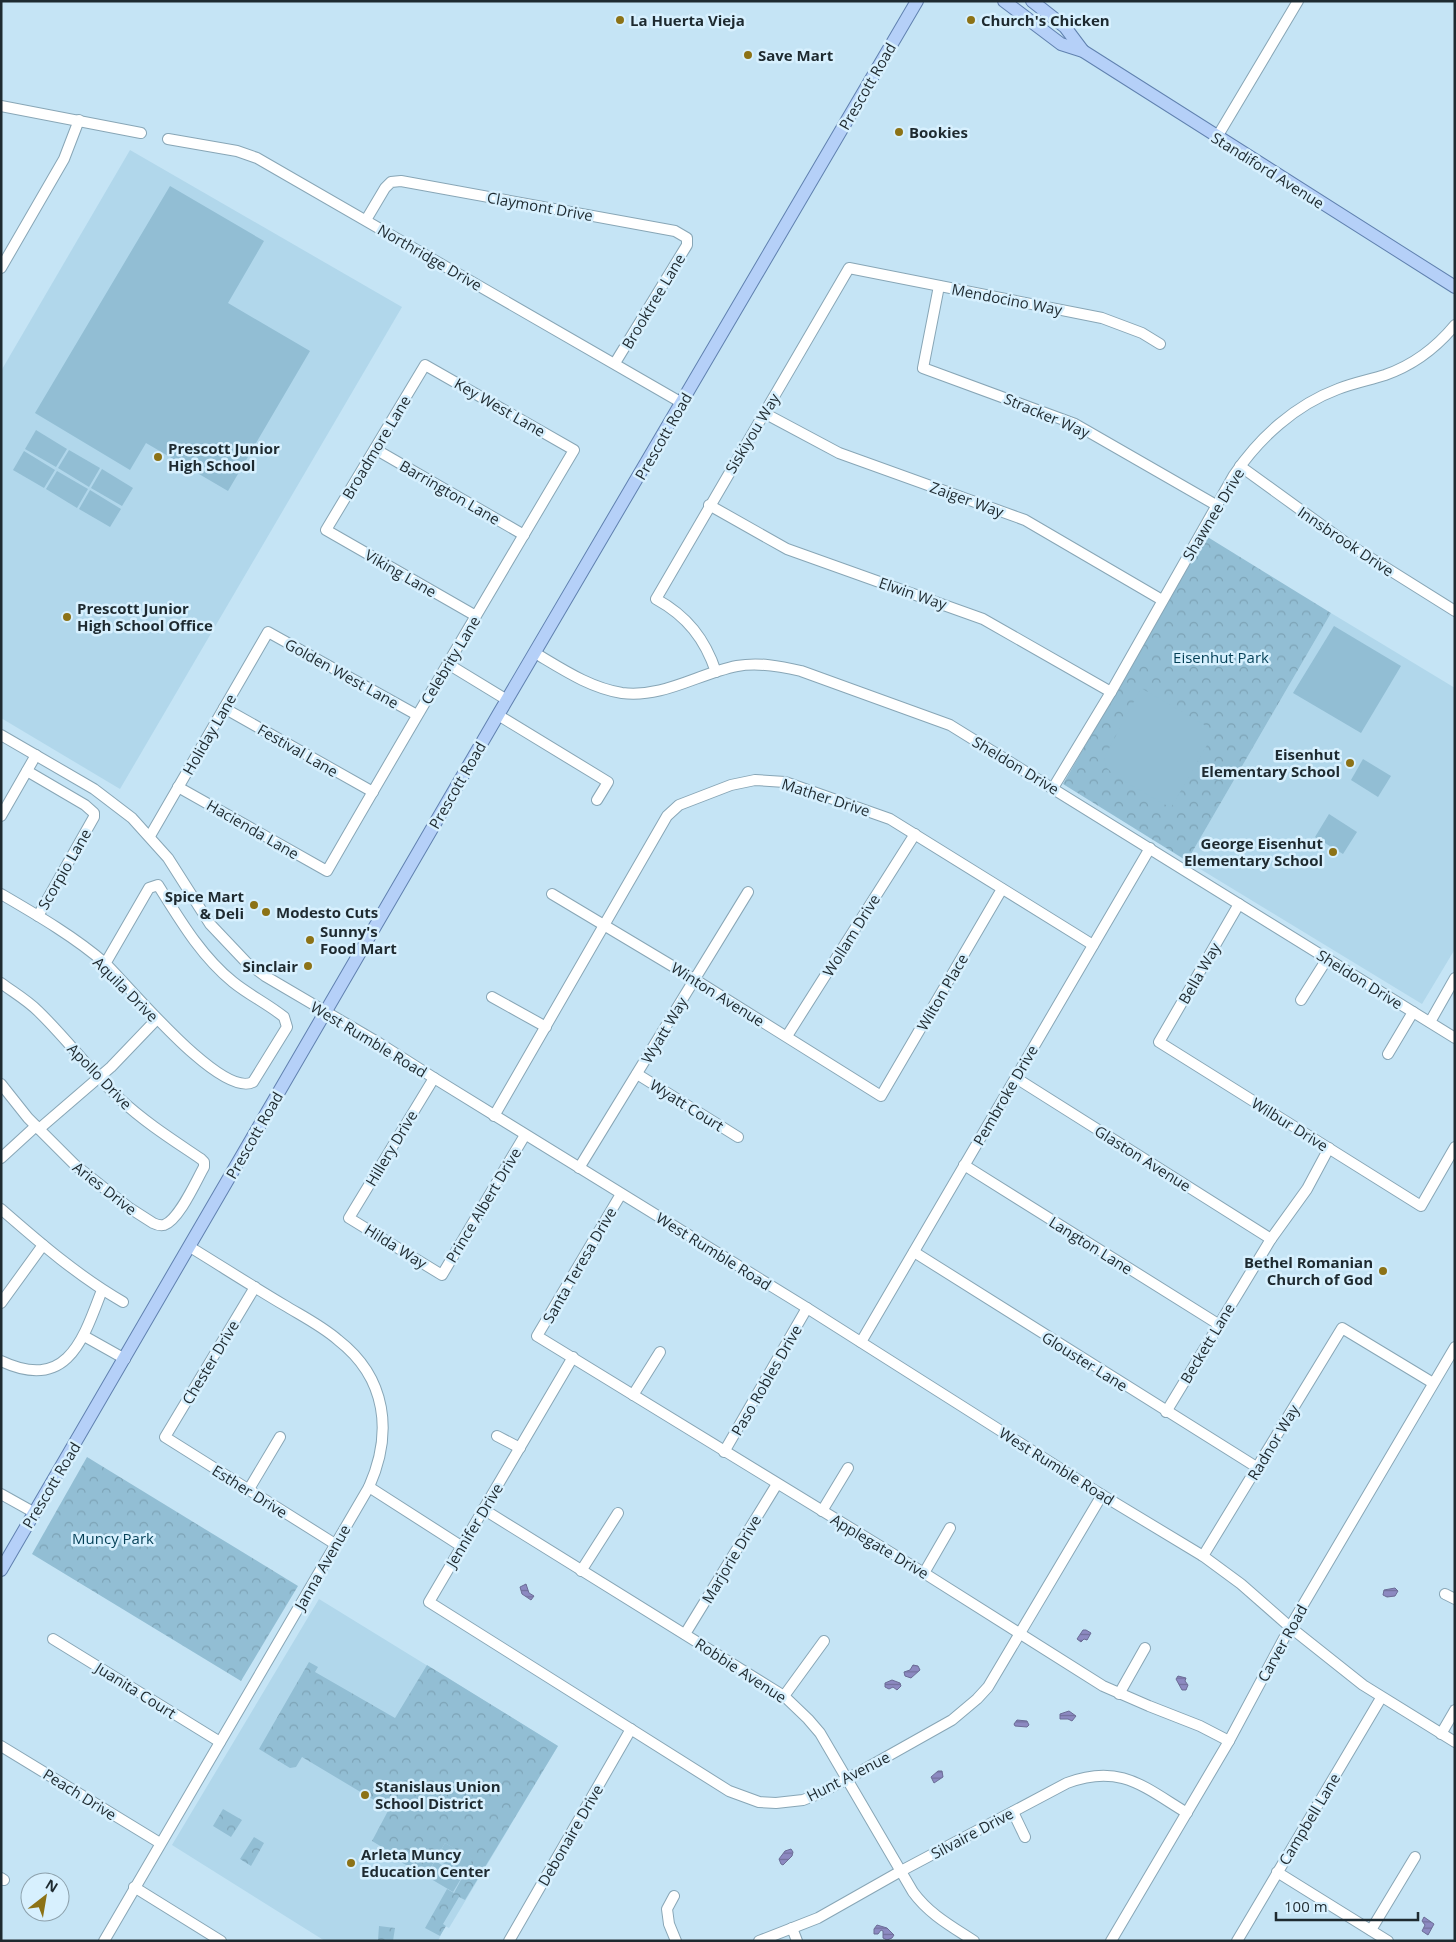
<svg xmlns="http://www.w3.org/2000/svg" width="1456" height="1942" font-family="'Open Sans',sans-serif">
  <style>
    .built { fill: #b1d7eb }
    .park { fill: url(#park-crowns) }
    .pitch { fill: #92bed4 }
    .water { fill: url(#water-rules); stroke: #6b6c96 }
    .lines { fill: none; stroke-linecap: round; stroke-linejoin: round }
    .minor-casing { stroke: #88a6b6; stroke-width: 12 }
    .major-casing { stroke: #6081af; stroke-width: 14 }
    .minor { stroke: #fff; stroke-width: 10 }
    .major { stroke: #b5d0f8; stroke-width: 12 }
    .poi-dot { fill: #8c7216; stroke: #d7f0fe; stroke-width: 2 }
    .labels { text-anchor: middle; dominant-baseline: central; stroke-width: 5; stroke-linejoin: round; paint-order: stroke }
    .poi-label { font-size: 15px; font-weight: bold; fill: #1e2a30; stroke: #d7f0fe; text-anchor: start }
    .street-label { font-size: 15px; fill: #1e2a30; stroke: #d7f0fe }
    .park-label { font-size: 15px; fill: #033f56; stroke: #d7f0fe }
  </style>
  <defs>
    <pattern id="park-crowns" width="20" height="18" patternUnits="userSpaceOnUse" patternTransform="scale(1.25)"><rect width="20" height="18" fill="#92bed4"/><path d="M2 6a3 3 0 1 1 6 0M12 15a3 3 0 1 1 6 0" fill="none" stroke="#7da3b6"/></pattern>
    <pattern id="water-rules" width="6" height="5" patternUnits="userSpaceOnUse" patternTransform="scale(1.25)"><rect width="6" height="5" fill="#8c89c1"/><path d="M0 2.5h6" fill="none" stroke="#72709d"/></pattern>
  </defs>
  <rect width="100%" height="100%" fill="#c5e4f5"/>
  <g class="built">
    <polygon points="130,150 402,307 120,789 1,718 1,371"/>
    <polygon points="1331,613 1455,688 1455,949 1422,1004 1187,861"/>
    <polygon points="319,1599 558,1746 449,1928 445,1926 438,1941 325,1941 172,1845"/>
  </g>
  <g class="park">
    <polygon points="1206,536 1331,613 1187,861 1063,784"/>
    <polygon points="87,1457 298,1586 241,1681 32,1554"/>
    <polygon points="309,1662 318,1667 315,1672 395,1718 427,1665 558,1746 465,1900 459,1897 443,1924 446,1926 440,1936 425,1928 447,1889 454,1893 472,1859 445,1843 426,1876 399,1861 400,1858 372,1841 389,1809 302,1757 296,1767 290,1768 259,1749"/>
    <polygon points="223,1809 242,1820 231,1837 213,1826"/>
    <polygon points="254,1837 264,1843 251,1866 240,1859"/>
    <polygon points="379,1926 395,1928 393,1941 378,1940"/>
  </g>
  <g class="pitch">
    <polygon points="170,186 264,241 228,303 310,351 228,491 146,443 130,470 35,413"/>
    <polygon points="36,430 67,449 56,467 25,449"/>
    <polygon points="69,450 100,468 89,487 58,468"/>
    <polygon points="24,451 55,470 44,488 13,470"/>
    <polygon points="102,469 133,488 122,506 91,488"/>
    <polygon points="57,471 88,489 77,508 46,489"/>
    <polygon points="90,490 121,509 110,527 79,509"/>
    <polygon points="1334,626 1401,666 1361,733 1293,693"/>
    <polygon points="1141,688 1215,731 1171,808 1115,776 1106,767 1104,758"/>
    <polygon points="1363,759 1391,776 1378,797 1351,780"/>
    <polygon points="1329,814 1357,832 1343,854 1315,837"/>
    <polygon points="445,1843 473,1859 463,1875 436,1859"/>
    <polygon points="435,1861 462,1877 453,1892 426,1876"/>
  </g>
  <g class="water">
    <polygon points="526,1584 529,1593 534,1596 531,1600 522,1594 520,1587"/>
    <polygon points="1395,1588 1398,1591 1395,1596 1387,1597 1383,1595 1384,1590"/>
    <polygon points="1083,1630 1086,1630 1091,1633 1087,1640 1084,1639 1081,1642 1077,1639"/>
    <polygon points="913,1665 918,1666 920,1670 911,1678 905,1676 904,1672 910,1670"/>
    <polygon points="1178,1676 1186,1678 1185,1681 1188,1685 1186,1690 1182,1690 1176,1679"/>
    <polygon points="892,1680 900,1683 901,1686 897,1690 893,1687 889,1689 885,1687 885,1683"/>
    <polygon points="1069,1711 1076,1716 1072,1721 1068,1719 1060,1719 1060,1714"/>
    <polygon points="1017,1720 1027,1721 1029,1725 1027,1727 1015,1726 1014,1724"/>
    <polygon points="938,1771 942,1771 943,1777 934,1783 931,1777"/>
    <polygon points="791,1849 793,1852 792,1856 783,1865 781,1864 779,1859 785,1851"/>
    <polygon points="1424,1917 1434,1924 1428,1935 1422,1931 1425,1925 1422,1921"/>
    <polygon points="877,1925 887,1928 894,1935 892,1938 887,1940 883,1938 883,1931 881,1930 878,1934 874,1934 874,1929"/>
  </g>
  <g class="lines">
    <defs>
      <g id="minor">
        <polyline points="1,106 141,133"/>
        <polyline points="1217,137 1298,1"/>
        <polyline points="168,139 237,151 257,158 682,403"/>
        <polyline points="366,220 385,188 391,182 401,181 675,231 687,238 687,245 615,363"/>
        <polyline points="1,268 64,159 79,120"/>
        <polyline points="939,286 923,368 1075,424 1216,505"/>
        <polyline points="764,413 839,453 1025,520 1162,600"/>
        <polyline points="375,449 524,535"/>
        <polyline points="1240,466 1345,542 1455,611"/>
        <polyline points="709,505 787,549 983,619 1111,692"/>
        <path d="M535,653C562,669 590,688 622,693C664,698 697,674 737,666C758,662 780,666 801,671L950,725L1455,1038"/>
        <polyline points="448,664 507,700"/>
        <path d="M716,672C705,639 687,616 656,599L849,268L1102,318L1142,333L1160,344"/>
        <polyline points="224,708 373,792"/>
        <polyline points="498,715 608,782 597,800"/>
        <polyline points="1,735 94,789 132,818 168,858 210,924 246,962 265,976 379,1043 434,1078 807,1308 1102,1495 1203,1556 1241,1584 1290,1627 1363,1685 1455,1742"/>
        <polyline points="27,771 85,805 94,813 94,817 38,916"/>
        <path d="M178,787L327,871C408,730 491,590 574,450L425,365L326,530L476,616"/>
        <path d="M1053,788L1111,692L1234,475C1259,438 1295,405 1338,389C1353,383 1369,380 1385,375C1414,365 1436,348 1455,325"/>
        <polyline points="1,816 36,755"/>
        <polyline points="150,836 268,632 417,715"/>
        <path d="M1,894C37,915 75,937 106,964C129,986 221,1099 253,1082L287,1027L284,1017C268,1004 249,995 233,982C201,956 180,920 158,885L149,888L105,964"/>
        <polyline points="552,894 694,979 881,1096 1002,889"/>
        <polyline points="1239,904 1159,1042 1421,1206 1455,1147"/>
        <path d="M1,983C13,992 27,1000 38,1011C67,1039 91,1072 121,1100C146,1123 173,1140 201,1159L204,1162V1167C196,1181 179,1220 164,1225C160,1226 157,1225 153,1223L128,1207L75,1165L28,1118L1,1084"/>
        <polyline points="492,997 546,1027"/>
        <polyline points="1301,1000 1327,959"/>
        <polyline points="1430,1022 1455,978"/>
        <polyline points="787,1036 915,834"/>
        <polyline points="1388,1054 1413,1012"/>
        <polyline points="637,1074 738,1137"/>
        <polyline points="434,1078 349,1218 442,1275 525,1135"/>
        <polyline points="1016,1078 1271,1239"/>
        <polyline points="494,1116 667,816 679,805 731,785 755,780 785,782 890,819 1093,945"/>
        <polyline points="39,1129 111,1067 156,1020"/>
        <polyline points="1,1158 36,1126"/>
        <polyline points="964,1165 1218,1324"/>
        <polyline points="579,1168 748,892"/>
        <polyline points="621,1194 537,1336 924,1573 1103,1686 1149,1706 1200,1726 1229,1741"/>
        <path d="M1,1209C40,1243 78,1276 123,1302"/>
        <polyline points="914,1252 1258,1468"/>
        <polyline points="255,1287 165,1437 335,1544"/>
        <polyline points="1,1303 43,1245"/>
        <polyline points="84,1336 125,1359"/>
        <polyline points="861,1342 1150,848"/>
        <polyline points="573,1357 429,1602 729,1791 759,1802 776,1803 803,1800 816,1795 847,1779 952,1720 977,1699 988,1687 1102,1495"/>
        <path d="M1,1361C67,1392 83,1340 102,1290"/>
        <polyline points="633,1395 660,1352"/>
        <polyline points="1166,1412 1271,1239 1307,1189 1329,1148"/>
        <polyline points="497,1436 520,1448"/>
        <polyline points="724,1452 807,1308"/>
        <polyline points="369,1487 461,1546"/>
        <polyline points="249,1489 280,1437"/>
        <polyline points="1,1494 35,1513"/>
        <path d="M483,1509L784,1696L808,1719L820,1733L913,1892C929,1914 951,1926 974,1941"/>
        <polyline points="822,1511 848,1468"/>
        <polyline points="1203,1556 1342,1328 1433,1383"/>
        <polyline points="581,1571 618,1513"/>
        <polyline points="924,1573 950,1528"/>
        <polyline points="1445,1594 1455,1599"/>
        <polyline points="685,1634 777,1484"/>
        <polyline points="53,1639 220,1742"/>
        <polyline points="1119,1694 1145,1648"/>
        <polyline points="784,1696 824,1641"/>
        <polyline points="1441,1734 1455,1710"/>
        <polyline points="1,1746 160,1843"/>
        <polyline points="1013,1812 1025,1837"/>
        <polyline points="1277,1872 1388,1941"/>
        <polyline points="1,1878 4,1880"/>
        <polyline points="134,1887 221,1941"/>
        <polyline points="674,1896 667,1909 669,1924 676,1941"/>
        <polyline points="792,1928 797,1941"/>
        <polyline points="1371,1930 1415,1857"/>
        <path d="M104,1941L369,1487C393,1433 387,1378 338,1340C322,1326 302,1316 284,1305C252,1286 221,1266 190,1247"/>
        <polyline points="509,1941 631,1729"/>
        <path d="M759,1941L818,1918L901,1871L1067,1783C1120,1763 1144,1787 1187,1813"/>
        <polyline points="1111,1941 1229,1741 1290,1627 1455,1347"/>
        <polyline points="1237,1941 1381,1698"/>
      </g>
      <g id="major">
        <polyline points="1004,1 1061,44 1083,51 1455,287"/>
        <polyline points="1032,1 1065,27 1083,51"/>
        <polyline points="1,1570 498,715 917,1"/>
      </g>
    </defs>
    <use href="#minor" class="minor-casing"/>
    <use href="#major" class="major-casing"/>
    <use href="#minor" class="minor"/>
    <use href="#major" class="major"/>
  </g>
  <g class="poi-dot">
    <circle cx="620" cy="20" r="5"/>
    <circle cx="971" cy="20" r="5"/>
    <circle cx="748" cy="55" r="5"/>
    <circle cx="899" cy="132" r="5"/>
    <circle cx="158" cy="457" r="5"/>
    <circle cx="67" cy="617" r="5"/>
    <circle cx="1350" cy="763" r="5"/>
    <circle cx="1333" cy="852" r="5"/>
    <circle cx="254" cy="905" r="5"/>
    <circle cx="266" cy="912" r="5"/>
    <circle cx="310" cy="940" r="5"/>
    <circle cx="308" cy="966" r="5"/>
    <circle cx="1383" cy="1271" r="5"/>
    <circle cx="365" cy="1795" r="5"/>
    <circle cx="351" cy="1863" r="5"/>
  </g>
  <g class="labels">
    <g class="poi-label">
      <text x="630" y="20">La Huerta Vieja</text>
      <text x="981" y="20">Church's Chicken</text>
      <text x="758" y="55">Save Mart</text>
      <text x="909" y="132">Bookies</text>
      <text x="168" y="448">Prescott Junior<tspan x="168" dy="17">High School</tspan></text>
      <text x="77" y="608">Prescott Junior<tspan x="77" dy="17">High School Office</tspan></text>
      <text x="1340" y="754" text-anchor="end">Eisenhut<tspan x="1340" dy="17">Elementary School</tspan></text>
      <text x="1323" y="843" text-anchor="end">George Eisenhut<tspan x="1323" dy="17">Elementary School</tspan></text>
      <text x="244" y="896" text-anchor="end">Spice Mart<tspan x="244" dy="17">&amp; Deli</tspan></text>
      <text x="276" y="912">Modesto Cuts</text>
      <text x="320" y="931">Sunny's<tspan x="320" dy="17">Food Mart</tspan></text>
      <text x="298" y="966" text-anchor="end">Sinclair</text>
      <text x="1373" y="1262" text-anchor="end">Bethel Romanian<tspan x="1373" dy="17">Church of God</tspan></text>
      <text x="375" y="1786">Stanislaus Union<tspan x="375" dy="17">School District</tspan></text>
      <text x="361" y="1854">Arleta Muncy<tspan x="361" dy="17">Education Center</tspan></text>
    </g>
    <g class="street-label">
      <text transform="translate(867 86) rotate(-60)">Prescott Road</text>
      <text transform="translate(1268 170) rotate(32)">Standiford Avenue</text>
      <text transform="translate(540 206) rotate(10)">Claymont Drive</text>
      <text transform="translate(430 257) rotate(30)">Northridge Drive</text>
      <text transform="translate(1007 299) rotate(11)">Mendocino Way</text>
      <text transform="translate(653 301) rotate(-59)">Brooktree Lane</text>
      <text transform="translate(500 407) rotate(30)">Key West Lane</text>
      <text transform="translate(1047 415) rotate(23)">Stracker Way</text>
      <text transform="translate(752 433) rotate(-59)">Siskiyou Way</text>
      <text transform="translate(663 436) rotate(-60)">Prescott Road</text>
      <text transform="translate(376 447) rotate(-59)">Broadmore Lane</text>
      <text transform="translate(450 492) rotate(30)">Barrington Lane</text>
      <text transform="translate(967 499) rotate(20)">Zaiger Way</text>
      <text transform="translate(1213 514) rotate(-59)">Shawnee Drive</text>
      <text transform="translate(1346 541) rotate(34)">Innsbrook Drive</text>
      <text transform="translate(401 573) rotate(30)">Viking Lane</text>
      <text transform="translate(913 593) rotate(19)">Elwin Way</text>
      <text transform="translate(450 660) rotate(-59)">Celebrity Lane</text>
      <text transform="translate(342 673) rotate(29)">Golden West Lane</text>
      <text transform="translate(209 734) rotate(-60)">Holiday Lane</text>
      <text transform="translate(298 750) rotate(30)">Festival Lane</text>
      <text transform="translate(1016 765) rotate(31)">Sheldon Drive</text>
      <text transform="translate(457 785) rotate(-60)">Prescott Road</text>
      <text transform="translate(826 797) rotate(18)">Mather Drive</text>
      <text transform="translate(253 829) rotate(30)">Hacienda Lane</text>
      <text transform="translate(64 869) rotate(-60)">Scorpio Lane</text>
      <text transform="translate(851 935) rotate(-58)">Wollam Drive</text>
      <text transform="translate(1199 973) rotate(-60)">Bella Way</text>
      <text transform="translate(1360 979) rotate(32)">Sheldon Drive</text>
      <text transform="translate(126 989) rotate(45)">Aquila Drive</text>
      <text transform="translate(942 992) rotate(-60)">Wilton Place</text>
      <text transform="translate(718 994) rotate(32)">Winton Avenue</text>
      <text transform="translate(664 1030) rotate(-59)">Wyatt Way</text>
      <text transform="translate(369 1039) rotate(31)">West Rumble Road</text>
      <text transform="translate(100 1076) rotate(46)">Apollo Drive</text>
      <text transform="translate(1005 1095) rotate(-60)">Pembroke Drive</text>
      <text transform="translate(687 1105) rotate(32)">Wyatt Court</text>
      <text transform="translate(1290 1124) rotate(32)">Wilbur Drive</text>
      <text transform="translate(254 1135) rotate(-60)">Prescott Road</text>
      <text transform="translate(391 1148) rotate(-59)">Hillery Drive</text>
      <text transform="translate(1143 1158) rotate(32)">Glaston Avenue</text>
      <text transform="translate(105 1188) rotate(38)">Aries Drive</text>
      <text transform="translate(483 1205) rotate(-59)">Prince Albert Drive</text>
      <text transform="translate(1091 1245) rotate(32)">Langton Lane</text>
      <text transform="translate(396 1246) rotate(32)">Hilda Way</text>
      <text transform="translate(714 1251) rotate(32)">West Rumble Road</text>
      <text transform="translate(579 1265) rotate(-60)">Santa Teresa Drive</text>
      <text transform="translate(1207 1343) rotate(-59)">Beckett Lane</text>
      <text transform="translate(1085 1361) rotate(32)">Glouster Lane</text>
      <text transform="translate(210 1362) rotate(-59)">Chester Drive</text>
      <text transform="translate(766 1380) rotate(-60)">Paso Robles Drive</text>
      <text transform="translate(1273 1442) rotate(-59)">Radnor Way</text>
      <text transform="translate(1057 1466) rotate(32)">West Rumble Road</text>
      <text transform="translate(51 1485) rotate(-59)">Prescott Road</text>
      <text transform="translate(250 1491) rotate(32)">Esther Drive</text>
      <text transform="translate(474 1525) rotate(-59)">Jennifer Drive</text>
      <text transform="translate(880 1546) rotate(31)">Applegate Drive</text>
      <text transform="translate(731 1559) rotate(-59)">Marjorie Drive</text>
      <text transform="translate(322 1567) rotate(-60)">Janna Avenue</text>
      <text transform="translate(1282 1643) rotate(-61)">Carver Road</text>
      <text transform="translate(741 1670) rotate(33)">Robbie Avenue</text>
      <text transform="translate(136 1690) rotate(32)">Juanita Court</text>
      <text transform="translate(848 1776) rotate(-27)">Hunt Avenue</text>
      <text transform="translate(80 1794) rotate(32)">Peach Drive</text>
      <text transform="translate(1309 1819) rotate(-59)">Campbell Lane</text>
      <text transform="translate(972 1833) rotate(-28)">Silvaire Drive</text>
      <text transform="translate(570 1835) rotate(-60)">Debonaire Drive</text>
    </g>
    <g class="park-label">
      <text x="1221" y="657">Eisenhut Park</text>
      <text x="113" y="1538">Muncy Park</text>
    </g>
  </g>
  <rect width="1456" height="1942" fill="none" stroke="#1e2a30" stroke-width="5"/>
  <g transform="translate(45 1897) rotate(31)"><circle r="24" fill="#d7f0fe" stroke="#8da1ac"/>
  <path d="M0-4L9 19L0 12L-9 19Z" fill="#8c7216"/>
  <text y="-8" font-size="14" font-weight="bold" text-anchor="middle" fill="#1e2a30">N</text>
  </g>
  <path d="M1276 1912v8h142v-8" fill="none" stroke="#1e2a30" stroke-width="2.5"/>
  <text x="1284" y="1912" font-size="15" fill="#1e2a30" stroke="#d7f0fe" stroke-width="4" paint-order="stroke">100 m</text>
</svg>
